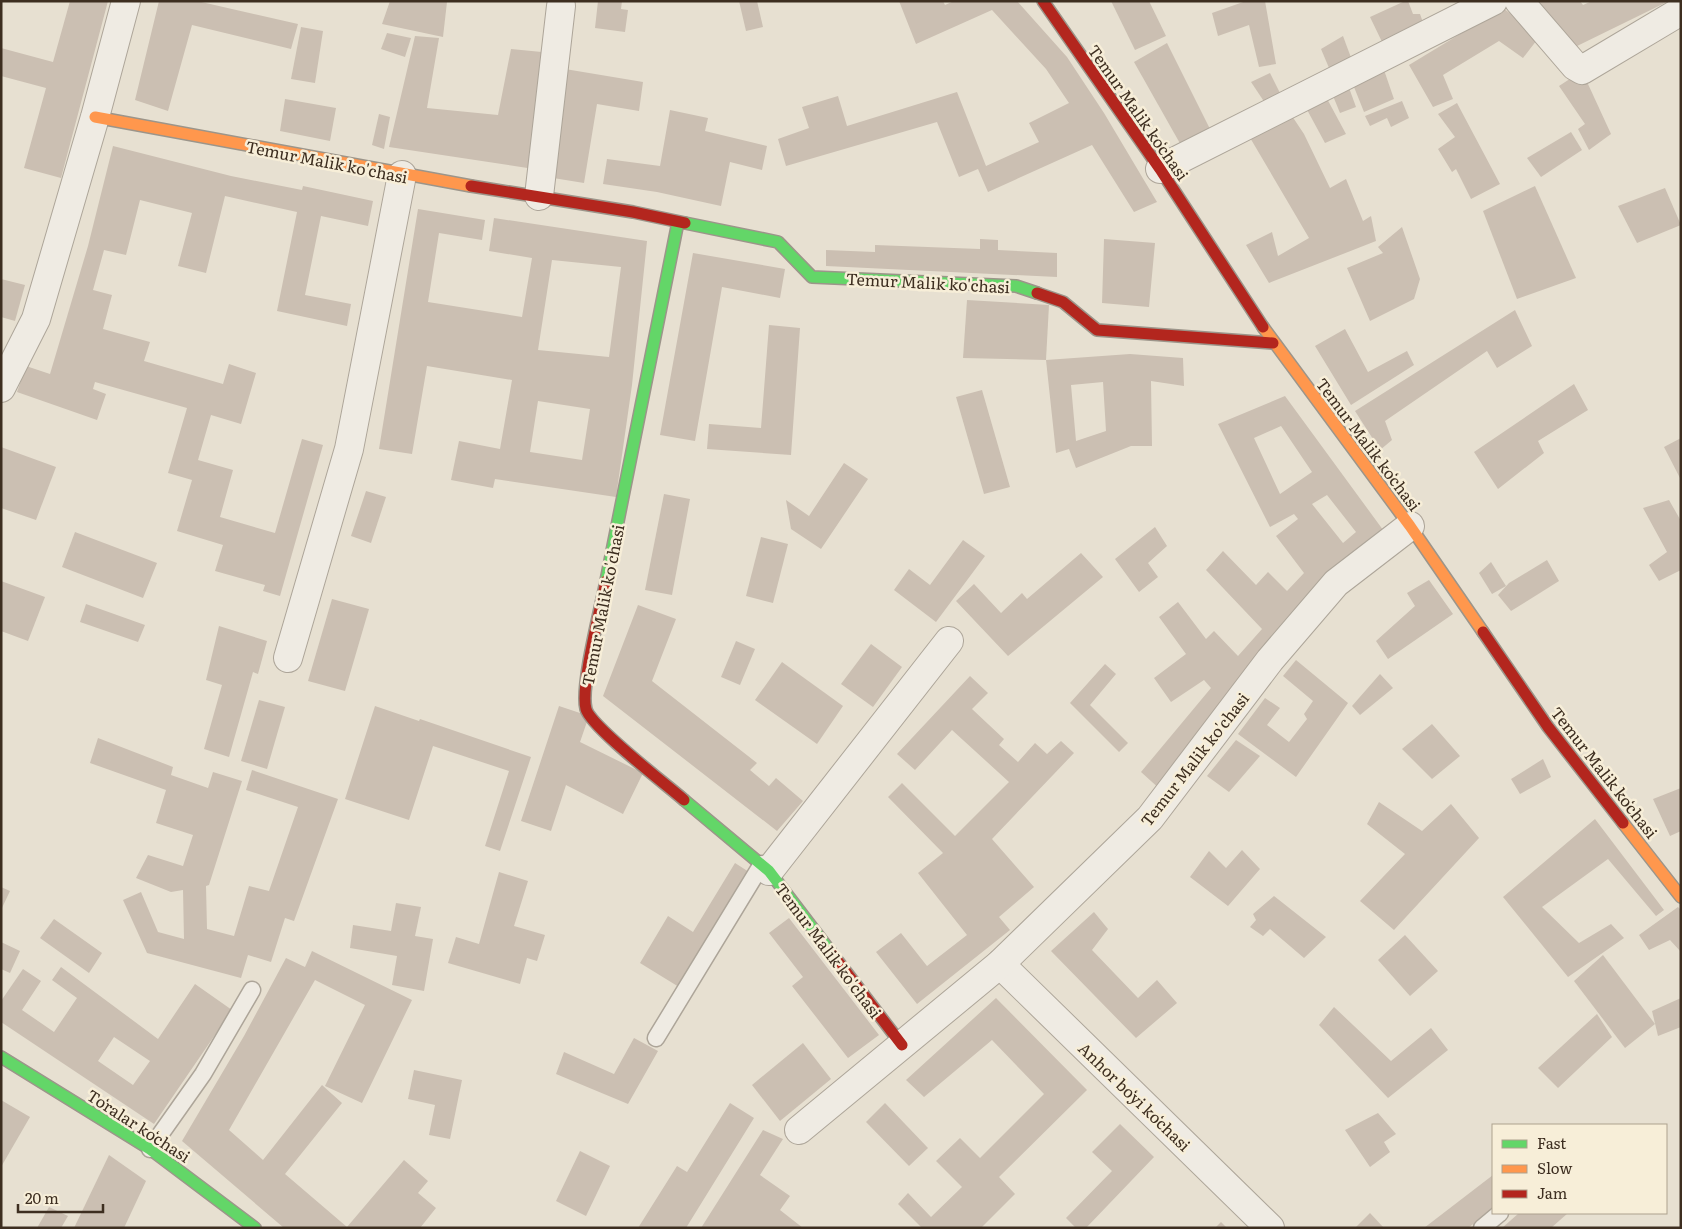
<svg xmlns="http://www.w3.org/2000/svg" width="1682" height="1229" font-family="Literata,serif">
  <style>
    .building { fill: #cbbfb2; fill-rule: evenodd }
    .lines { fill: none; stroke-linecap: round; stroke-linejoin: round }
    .lane-casing { stroke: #ada599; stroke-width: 19 }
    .street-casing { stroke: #ada599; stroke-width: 30 }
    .fast-casing { stroke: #9c958a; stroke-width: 14 }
    .slow-casing { stroke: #9c958a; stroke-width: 14 }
    .jam-casing { stroke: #9c958a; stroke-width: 14 }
    .lane { stroke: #efebe3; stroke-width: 16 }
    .street { stroke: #efebe3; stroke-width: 28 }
    .fast { stroke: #63d668; stroke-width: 11 }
    .slow { stroke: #ff974d; stroke-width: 11 }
    .jam { stroke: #b3261e; stroke-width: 11 }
    .labels { text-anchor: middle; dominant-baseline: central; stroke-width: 5; stroke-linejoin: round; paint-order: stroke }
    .street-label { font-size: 16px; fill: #3d2e20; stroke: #f7eed8 }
  </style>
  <rect width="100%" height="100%" fill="#e7e0d1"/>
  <g class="building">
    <polygon points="70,1 108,1 61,178 24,168 46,88 1,76 1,48 53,62"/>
    <polygon points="159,1 197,1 298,24 291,49 192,25 168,111 135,100"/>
    <polygon points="390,1 447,2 443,37 382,24"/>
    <polygon points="598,1 622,1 621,9 628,10 625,32 595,28"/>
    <polygon points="739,1 757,1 763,27 746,31"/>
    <polygon points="899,1 943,1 945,5 954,1 1017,1 1067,57 1104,113 1157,202 1134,212 1092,145 988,192 978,169 959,177 937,122 786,166 778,139 809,128 802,107 838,96 847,126 957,92 986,166 1039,142 1029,123 1069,103 1046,69 992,10 916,44"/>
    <polygon points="1111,1 1149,1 1166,36 1135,50"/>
    <polygon points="1246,1 1265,1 1276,64 1259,67 1249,25 1218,36 1212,13"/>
    <polygon points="1405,1 1408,1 1413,14 1420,14 1426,31 1384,46 1370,17"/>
    <polygon points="1530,1 1580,1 1583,5 1592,1 1669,1 1573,48"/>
    <polygon points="1503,8 1540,36 1523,58 1499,41 1443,75 1453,99 1433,107 1409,65"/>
    <polygon points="301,27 323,31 315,83 291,79"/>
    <polygon points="387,33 411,38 405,57 381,49"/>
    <polygon points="415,36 439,38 427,108 498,115 511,49 552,53 534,169 389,147"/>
    <polygon points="1343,36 1353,63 1332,75 1321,49"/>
    <polygon points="1167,43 1211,131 1182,147 1134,62"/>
    <polygon points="565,69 643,82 639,111 597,104 584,183 547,177"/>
    <polygon points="1384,70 1394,99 1364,112 1354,87"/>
    <polygon points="1582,71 1611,134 1589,150 1578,129 1585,124 1559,86"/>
    <polygon points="1270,73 1281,95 1265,103 1251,82"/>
    <polygon points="1348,85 1356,107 1340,113 1331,91"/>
    <polygon points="1325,95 1346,134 1325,143 1305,106"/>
    <polygon points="285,99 336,108 330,141 280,131"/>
    <polygon points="1402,101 1409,118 1391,127 1387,118 1370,126 1365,116"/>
    <polygon points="1457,103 1500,184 1471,199 1456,169 1452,172 1438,149 1455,137 1438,114"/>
    <polygon points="670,110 708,118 705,131 767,146 762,170 730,162 721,206 657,192 603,184 607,159 660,166"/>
    <polygon points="379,114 390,117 384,149 372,145"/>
    <polygon points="1292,116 1304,134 1330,188 1346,179 1363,221 1371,216 1376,241 1269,283 1246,245 1272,232 1278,256 1309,238 1249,136"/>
    <polygon points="1571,132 1582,150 1541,177 1527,158"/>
    <polygon points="113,146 231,176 302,190 303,186 373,201 368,226 321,216 305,295 351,304 347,326 277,311 297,212 225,196 206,273 178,266 192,213 140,200 126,255 104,250 93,290 112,295 103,329 150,342 144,361 223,384 229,364 256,373 241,424 211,415 198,460 233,470 220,517 275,533 302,439 323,445 280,596 263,591 265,585 215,571 223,545 177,531 192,480 168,473 187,408 95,382 93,389 106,394 97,420 17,392 26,366 50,374 88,246"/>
    <polygon points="1535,186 1576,278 1517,299 1483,211"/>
    <polygon points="1665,188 1681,225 1637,243 1618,206"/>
    <path d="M418,209L485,220L482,240L439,233L428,302L522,317L532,258L489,251L494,218L647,241L632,385L616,497L495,479L493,488L451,480L459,441L500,449L512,380L427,366L412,454L379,449ZM552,260L621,267L609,357L538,350ZM538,401L590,409L582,460L530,452Z"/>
    <polygon points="1402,227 1420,279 1414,299 1370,321 1347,268 1383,253 1378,247"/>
    <polygon points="980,239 998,240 998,250 1057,253 1057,277 826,266 826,250 875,252 875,245 980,249"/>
    <polygon points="1104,239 1155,243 1149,307 1102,303"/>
    <polygon points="693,253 785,269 780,298 722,287 695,441 660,435"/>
    <polygon points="1,279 25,285 15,321 1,317"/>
    <polygon points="967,300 1049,305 1046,360 963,358"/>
    <polygon points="1515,310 1532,346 1497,368 1487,351 1385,421 1392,440 1380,450 1355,411"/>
    <polygon points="769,325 800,328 791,455 707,449 709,424 761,428"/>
    <polygon points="1345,329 1368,372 1407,351 1414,365 1351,405 1315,346"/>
    <path d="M1130,354L1183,358L1184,386L1151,381L1152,446H1131L1076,468L1069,449L1056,453L1046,360ZM1103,382L1106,431L1076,441L1071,385Z"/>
    <polygon points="1574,384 1588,410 1538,441 1544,453 1498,489 1474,452"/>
    <polygon points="982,390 1010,487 984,494 956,397"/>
    <path d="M1285,396L1386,534L1162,791L1141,772L1211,688L1204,680L1171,702L1154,678L1186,654L1159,617L1178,602L1206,639L1214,631L1238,656L1262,629L1206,570L1223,551L1256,585L1268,572L1287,591L1304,573L1276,536L1298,519L1294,514L1270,527L1218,424ZM1281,426L1312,472L1280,494L1254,438ZM1327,495L1356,532L1343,543L1312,504Z"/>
    <polygon points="1681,438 1681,480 1664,447"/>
    <polygon points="1,447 56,467 36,520 1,508"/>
    <polygon points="844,463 868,479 821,549 791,529 786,500 809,516"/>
    <polygon points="366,491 386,497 371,543 351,536"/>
    <polygon points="664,494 690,499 672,595 645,590"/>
    <polygon points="1669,500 1681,521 1681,570 1659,581 1649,565 1667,552 1643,508"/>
    <polygon points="1155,527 1167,546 1148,563 1158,577 1139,592 1115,559"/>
    <polygon points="75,532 157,563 143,598 62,567"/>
    <polygon points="761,537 788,544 773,603 746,596"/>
    <polygon points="963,540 985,556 936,622 894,590 909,569 930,585"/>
    <polygon points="1081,553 1103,577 1008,656 956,601 974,584 1001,613 1022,593 1027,599"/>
    <polygon points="1547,560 1559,581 1511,611 1498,595 1509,583"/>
    <polygon points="1491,562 1506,586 1492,594 1479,573"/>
    <polygon points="1429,580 1453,614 1388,659 1376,641 1415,606 1407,593"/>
    <polygon points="1,581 45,597 28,641 1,631"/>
    <polygon points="332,599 369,609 345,691 308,681"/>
    <polygon points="86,604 145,625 138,642 80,622"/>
    <polygon points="638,605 676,619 652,681 757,763 750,770 769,786 776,778 803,801 777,831 603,696"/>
    <polygon points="219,626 267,641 258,674 253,672 229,757 204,749 222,685 206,680"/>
    <polygon points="736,641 755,649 740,685 721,677"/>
    <polygon points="871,644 902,667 873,707 841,684"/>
    <polygon points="1296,660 1348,703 1296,777 1238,734 1265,698 1280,708 1267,725 1289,742 1307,719 1304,714 1313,701 1283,676"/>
    <polygon points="782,662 843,706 817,744 755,700"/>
    <polygon points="1105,664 1116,674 1090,705 1128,743 1119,752 1070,703"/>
    <polygon points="1380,674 1393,688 1360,715 1352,706"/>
    <polygon points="970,676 988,693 972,709 1004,739 999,745 1018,762 1035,743 1047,754 1061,741 1074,753 992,839 1034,887 999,917 1010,930 917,1004 876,952 901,933 927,966 967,935 918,873 943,853 888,797 902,783 955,836 1009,782 952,730 915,770 897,754"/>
    <polygon points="259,700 285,707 267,769 241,761"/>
    <polygon points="375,706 419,721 420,719 531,757 500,851 485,846 509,771 433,746 409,820 345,799"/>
    <polygon points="559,706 589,716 580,742 643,773 623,814 566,785 551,831 521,821"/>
    <polygon points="1432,724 1460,756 1432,779 1402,749"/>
    <polygon points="98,738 173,767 171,775 208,788 213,772 242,781 209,885 206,886 207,929 234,936 249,886 269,891 298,807 246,790 252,770 338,799 294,921 285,918 271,962 248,955 241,978 147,953 123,900 141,892 158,932 184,939 183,890 171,892 136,878 148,855 183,866 193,835 156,823 166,790 90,763"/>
    <polygon points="1236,740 1260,756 1229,792 1207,776"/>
    <polygon points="1543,759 1551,777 1520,794 1511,779"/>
    <polygon points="1681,788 1681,831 1670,836 1653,799"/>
    <polygon points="1379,802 1422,831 1451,804 1479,838 1394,930 1360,901 1405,854 1367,824"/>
    <polygon points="1595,819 1664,910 1656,916 1608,859 1542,907 1579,943 1611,924 1624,938 1568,977 1503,897"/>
    <polygon points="1242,850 1260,869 1228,906 1190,877 1209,851 1226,868"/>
    <polygon points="735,863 749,872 679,987 640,963 668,916 693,932"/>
    <polygon points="499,872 528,881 514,926 545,935 537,961 527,958 520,984 448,963 456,937 479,944"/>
    <polygon points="1,887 10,891 1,910"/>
    <polygon points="1274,896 1326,937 1304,958 1270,929 1263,936 1250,927 1256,920 1253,914"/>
    <polygon points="396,903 421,907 415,936 433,939 424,991 392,985 397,956 350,948 353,925 391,931"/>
    <polygon points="1678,907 1681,910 1681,952 1670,940 1649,950 1639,935"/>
    <polygon points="1094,912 1108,929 1092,950 1138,998 1157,980 1177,1003 1136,1038 1051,951"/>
    <polygon points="789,918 879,1035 848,1058 792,986 803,977 769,933"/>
    <polygon points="54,919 102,953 89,973 40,938"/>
    <polygon points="1405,935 1438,971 1410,996 1378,960"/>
    <polygon points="1,942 20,951 10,973 1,969"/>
    <polygon points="312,951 412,1000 362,1103 325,1086 365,1005 315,980 229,1130 263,1160 322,1085 342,1103 285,1174 347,1227 404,1160 428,1181 418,1193 436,1208 420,1228 284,1228 182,1141 244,1036 286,958 305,967"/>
    <polygon points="1603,955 1655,1024 1625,1048 1574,981"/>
    <path d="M61,967L158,1039L195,984L232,1010L154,1124L1,1022V1001L23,969L41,981L22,1010L54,1032L77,998L52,980ZM114,1037L150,1061L133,1085L98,1061Z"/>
    <polygon points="996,998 1087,1090 999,1177 1015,1194 981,1228 922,1228 898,1204 908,1193 931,1217 962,1187 936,1161 960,1138 980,1158 1044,1094 992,1040 924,1097 906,1080"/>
    <polygon points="1681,998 1681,1027 1658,1036 1652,1011"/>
    <polygon points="1334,1007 1391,1061 1431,1028 1448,1050 1388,1098 1319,1025"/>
    <polygon points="1597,1014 1612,1037 1558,1088 1538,1068"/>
    <polygon points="634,1038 658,1051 628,1104 556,1074 564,1052 614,1074"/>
    <polygon points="803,1043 831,1079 780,1121 752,1085"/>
    <polygon points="414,1070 462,1080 450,1139 429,1135 435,1105 408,1099"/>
    <polygon points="1,1100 30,1117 1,1167"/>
    <polygon points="730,1103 754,1118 686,1228 638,1228 677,1166 687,1172"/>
    <polygon points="885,1103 928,1148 909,1166 866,1122"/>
    <polygon points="1378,1113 1396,1134 1384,1142 1390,1152 1370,1167 1345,1130"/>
    <polygon points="1120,1124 1154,1157 1086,1228 1076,1228 1066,1218 1112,1171 1092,1152"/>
    <polygon points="763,1130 783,1139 760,1175 790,1196 780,1210 803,1228 701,1228"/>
    <polygon points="580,1151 610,1166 586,1216 556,1201"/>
    <polygon points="109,1155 146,1181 124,1228 74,1228"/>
    <polygon points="1493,1175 1493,1209 1468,1228 1424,1228"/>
    <polygon points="49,1207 68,1216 61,1228 37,1228"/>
    <polygon points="1370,1213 1384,1228 1355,1228"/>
    <polygon points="1519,1213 1568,1213 1551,1228 1502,1228"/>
    <polygon points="1221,1222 1227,1228 1215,1228"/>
  </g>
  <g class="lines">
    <defs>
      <g id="lane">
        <polyline points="656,1038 762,864"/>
        <polyline points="150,1149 203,1074 252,990"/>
        <polyline points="1482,1228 1500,1213"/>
      </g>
      <g id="street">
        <polyline points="1519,1 1575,66 1582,70 1681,11"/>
        <polyline points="1160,169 1493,1"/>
        <polyline points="539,196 561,6"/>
        <polyline points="1,388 36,319 95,117 126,1"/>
        <polyline points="288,658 349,449 402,175"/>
        <polyline points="769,871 949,641"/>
        <polyline points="1000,964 1270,1228"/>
        <polyline points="799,1130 1000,964 1150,818 1270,660 1336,583 1410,526"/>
      </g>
      <g id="fast">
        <polyline points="685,223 778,242 812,277 1016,286 1037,293"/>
        <polyline points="606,581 678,222"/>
        <polyline points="684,800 769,871 830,951"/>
        <polyline points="1,1057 150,1149 255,1228"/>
      </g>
      <g id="slow">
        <polyline points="95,117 471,186"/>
        <polyline points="1263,327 1410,526 1483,632"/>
        <polyline points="1623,823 1681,897"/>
      </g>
      <g id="jam">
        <polyline points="1043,1 1160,169 1263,327"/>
        <polyline points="471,186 633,212 685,223"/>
        <polyline points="1037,293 1063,302 1097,330 1273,343"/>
        <path d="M606,581C601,607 580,687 586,709C591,727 667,785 684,800"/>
        <polyline points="1483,632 1548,727 1623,823"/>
        <polyline points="830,951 902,1045"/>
      </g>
    </defs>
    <use href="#lane" class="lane-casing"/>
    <use href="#street" class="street-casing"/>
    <use href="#fast" class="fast-casing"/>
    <use href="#slow" class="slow-casing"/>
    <use href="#jam" class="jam-casing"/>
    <use href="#lane" class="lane"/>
    <use href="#street" class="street"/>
    <use href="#fast" class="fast"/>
    <use href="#slow" class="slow"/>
    <use href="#jam" class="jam"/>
  </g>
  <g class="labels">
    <g class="street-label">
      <text transform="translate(1139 112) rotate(55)">Temur Malik koʻchasi</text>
      <text transform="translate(327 161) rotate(11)">Temur Malik ko'chasi</text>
      <text transform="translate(928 282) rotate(3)">Temur Malik ko'chasi</text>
      <text transform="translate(1369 444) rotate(53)">Temur Malik koʻchasi</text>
      <text transform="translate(602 605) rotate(-79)">Temur Malik ko'chasi</text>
      <text transform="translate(1194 759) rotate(-52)">Temur Malik ko'chasi</text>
      <text transform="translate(1605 772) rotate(52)">Temur Malik koʻchasi</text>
      <text transform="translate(829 950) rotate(53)">Temur Malik ko'chasi</text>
      <text transform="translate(1135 1096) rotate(44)">Anhor boʻyi koʻchasi</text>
      <text transform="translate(139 1125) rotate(33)">Toʻralar koʻchasi</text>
    </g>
  </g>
  <rect width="1682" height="1229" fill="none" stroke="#3d2e20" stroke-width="5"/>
  <rect x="1492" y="1124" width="175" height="90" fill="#f7eed8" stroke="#ada18e"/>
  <rect x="1502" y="1140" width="25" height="8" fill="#63d668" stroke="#ada18e"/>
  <text x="1537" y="1149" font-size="15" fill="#3d2e20">Fast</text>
  <rect x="1502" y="1165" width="25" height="8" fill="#ff974d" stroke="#ada18e"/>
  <text x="1537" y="1174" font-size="15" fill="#3d2e20">Slow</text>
  <rect x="1502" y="1190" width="25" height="8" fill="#b3261e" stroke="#ada18e"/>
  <text x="1537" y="1199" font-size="15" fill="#3d2e20">Jam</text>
  <path d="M18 1204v8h85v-8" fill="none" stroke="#3d2e20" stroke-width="2.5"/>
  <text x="25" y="1204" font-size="15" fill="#3d2e20" stroke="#f7eed8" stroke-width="4" paint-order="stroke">20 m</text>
</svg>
